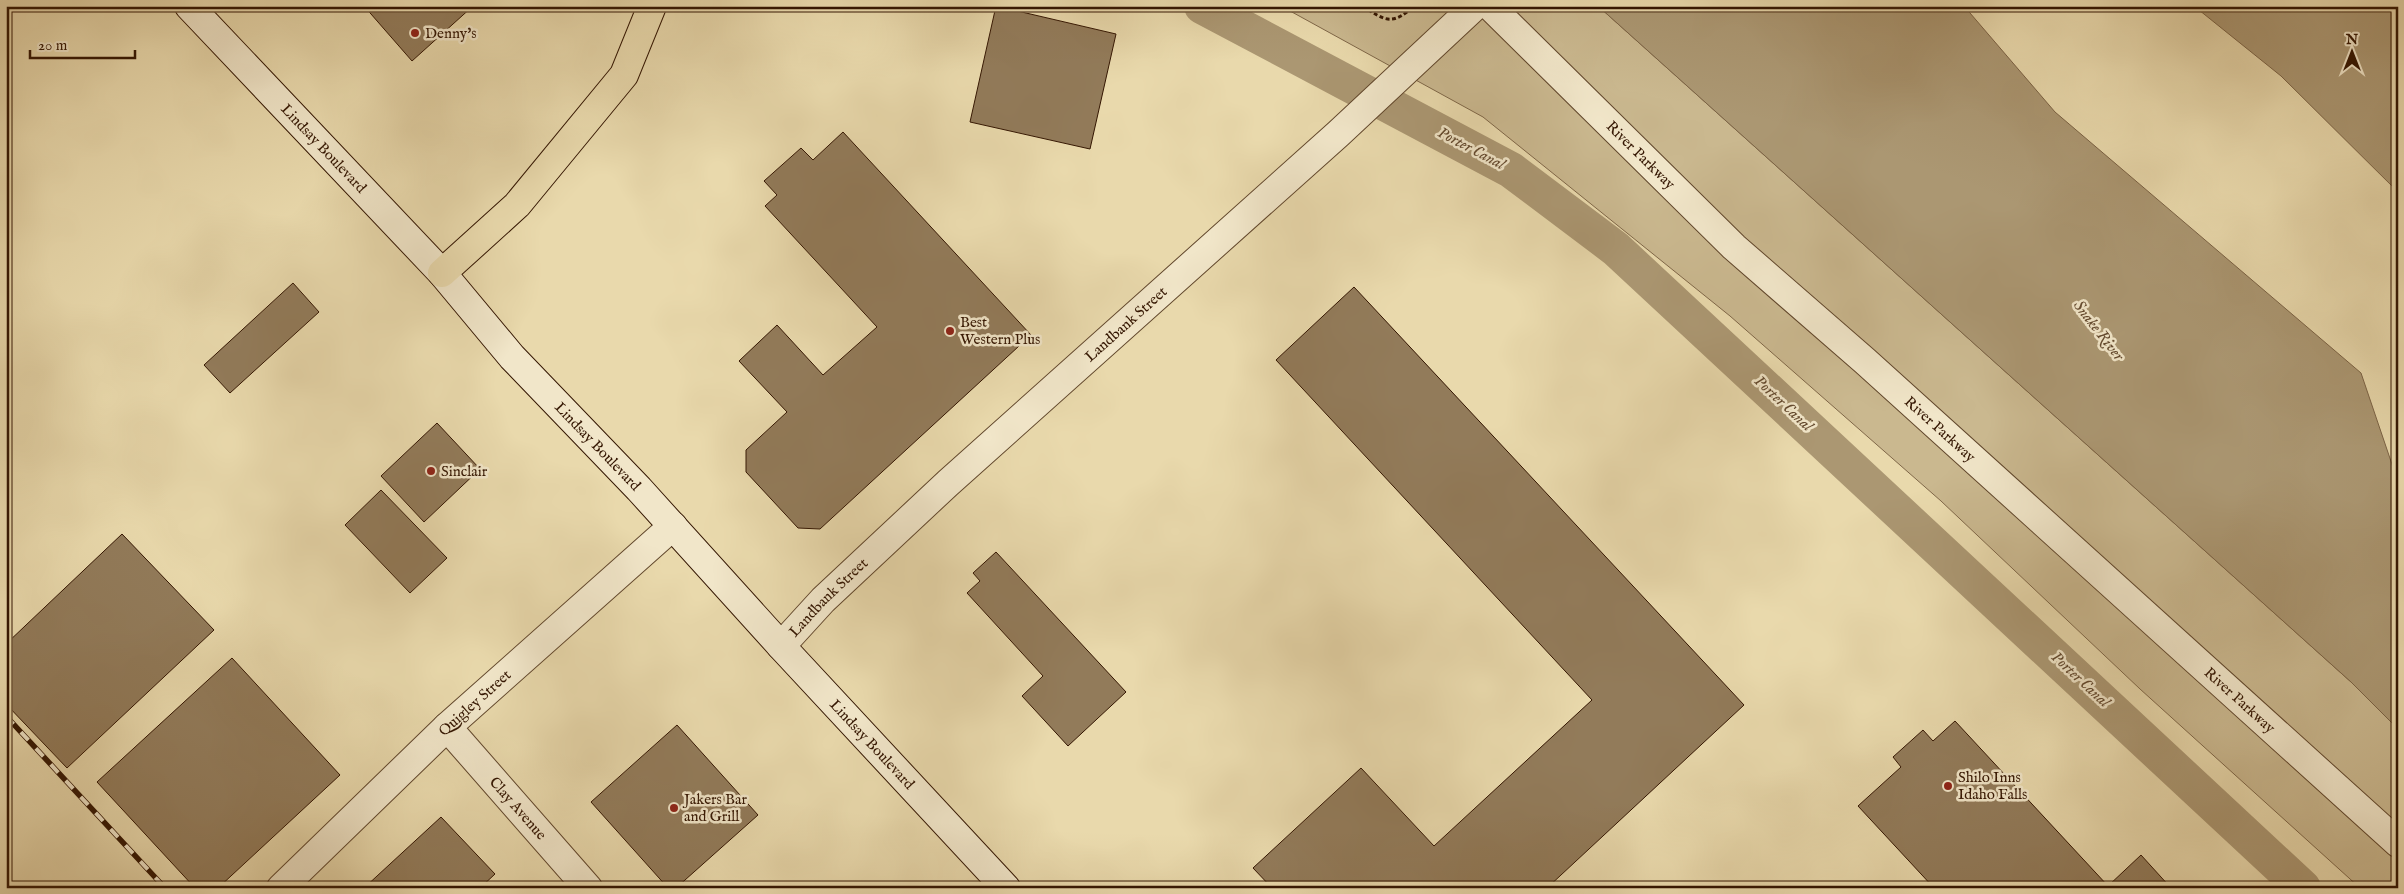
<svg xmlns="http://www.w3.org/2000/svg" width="2404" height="894" font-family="'IM FELL English',serif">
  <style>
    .green { fill: #cab88f; stroke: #7f6748 }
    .water { fill: #ab9772; stroke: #7b6345 }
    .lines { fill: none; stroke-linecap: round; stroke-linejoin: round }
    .canal { stroke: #ab9772; stroke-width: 36 }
    .building { fill: #927b5a; stroke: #341602 }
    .street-casing { stroke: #61472c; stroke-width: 30 }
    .secondary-casing { stroke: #341602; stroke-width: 30 }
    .highway-casing { stroke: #341602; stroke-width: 30 }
    .path { stroke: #341602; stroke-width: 3; stroke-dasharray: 4 2.5; stroke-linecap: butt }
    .street { stroke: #f1e6c9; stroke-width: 28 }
    .secondary { stroke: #f1e6c9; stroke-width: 28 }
    .highway { stroke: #e9d9ac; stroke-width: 28 }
    .rail-casing { stroke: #341602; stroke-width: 5.5 }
    .rail { stroke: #f1e6c9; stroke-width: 4; stroke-dasharray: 11; stroke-linecap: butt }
    .poi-dot { fill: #8f2418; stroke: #f1e6c9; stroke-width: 2 }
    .labels { text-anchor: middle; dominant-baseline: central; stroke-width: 5; stroke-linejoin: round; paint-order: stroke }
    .poi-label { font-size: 15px; fill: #341602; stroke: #f1e6c9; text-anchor: start }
    .street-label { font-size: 15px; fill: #341602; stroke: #f1e6c9 }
    .water-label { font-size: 16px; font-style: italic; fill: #644a2f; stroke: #f1e6c9 }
  </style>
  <rect width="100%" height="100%" fill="#e9d9ac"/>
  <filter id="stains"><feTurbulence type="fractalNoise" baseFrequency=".004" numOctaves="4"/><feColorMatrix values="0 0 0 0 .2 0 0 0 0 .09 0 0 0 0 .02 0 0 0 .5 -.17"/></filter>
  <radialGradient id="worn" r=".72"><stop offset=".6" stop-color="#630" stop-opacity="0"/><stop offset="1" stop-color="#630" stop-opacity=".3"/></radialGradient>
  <polygon class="green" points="1281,6 1598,6 2351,682 2398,729 2398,888 2360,888 2140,689 1941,501 1730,316 1483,117"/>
  <g class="water">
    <polygon points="1598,6 1964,6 2055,112 2361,373 2398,482 2398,729 2351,682"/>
    <polygon points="2194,6 2398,6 2398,192 2281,76"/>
  </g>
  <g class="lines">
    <polyline class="canal" points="1202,6 1511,170 1616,249 2303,888"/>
  </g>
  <g class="building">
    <polygon points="364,6 473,6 412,61"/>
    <polygon points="996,6 1116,34 1090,149 970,122"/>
    <polygon points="843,132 1031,335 820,529 798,528 746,472 746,450 787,412 739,361 777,325 823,375 877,327 765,206 777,195 764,181 801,148 813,160"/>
    <polygon points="293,283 319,312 230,393 204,365"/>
    <polygon points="1354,287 1744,705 1547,888 1272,888 1253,868 1361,768 1434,846 1592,700 1276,360"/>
    <polygon points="437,423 480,469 424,522 381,476"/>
    <polygon points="381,490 447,558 410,593 345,525"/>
    <polygon points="122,534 214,630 67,768 6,704 6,644"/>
    <polygon points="996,552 1126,692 1068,746 1022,696 1043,676 967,593 980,581 973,573"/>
    <polygon points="232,658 340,775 218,888 195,888 97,782"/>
    <polygon points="1955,721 2108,886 2141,855 2171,888 1934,888 1858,806 1901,767 1893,757 1923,730 1933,741"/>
    <polygon points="677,725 758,815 676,888 668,888 591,802"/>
    <polygon points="441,817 495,874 480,888 364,888"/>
  </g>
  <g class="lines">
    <defs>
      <g id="street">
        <path id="s1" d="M1490,6L1734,247L1865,361L2398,843"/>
        <path id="s2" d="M781,646L823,600L948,483L1338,134L1475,6"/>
        <path id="s3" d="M447,727L588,888"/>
        <path id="s4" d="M281,888L447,727L673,526"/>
      </g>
      <g id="secondary">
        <path id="s5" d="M189,6L442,273L512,357L639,489L781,646L1006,888"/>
      </g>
      <polyline id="highway" points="442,273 517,205 624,75 652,6"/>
    </defs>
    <use href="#street" class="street-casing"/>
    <use href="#secondary" class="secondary-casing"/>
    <use href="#highway" class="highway-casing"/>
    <path class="path" d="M1363,6C1385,21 1392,26 1414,6"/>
    <use href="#street" class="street"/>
    <use href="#secondary" class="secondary"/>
    <use href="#highway" class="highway"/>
    <defs>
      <polyline id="rail" points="6,716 165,888"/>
    </defs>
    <use href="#rail" class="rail-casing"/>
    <use href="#rail" class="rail"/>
  </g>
  <g class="poi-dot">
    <circle cx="415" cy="33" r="5"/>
    <circle cx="950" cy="331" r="5"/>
    <circle cx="431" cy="471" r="5"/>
    <circle cx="1948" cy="786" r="5"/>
    <circle cx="674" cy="808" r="5"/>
  </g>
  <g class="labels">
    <g class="poi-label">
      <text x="425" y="33">Denny's</text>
      <text x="960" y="322">Best<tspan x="960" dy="17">Western Plus</tspan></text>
      <text x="441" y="471">Sinclair</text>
      <text x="1958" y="777">Shilo Inns<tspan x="1958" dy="17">Idaho Falls</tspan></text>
      <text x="684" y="799">Jakers Bar<tspan x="684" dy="17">and Grill</tspan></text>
    </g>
    <g class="street-label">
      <text stroke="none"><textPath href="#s5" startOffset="196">Lindsay Boulevard</textPath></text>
      <text stroke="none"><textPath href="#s1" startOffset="212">River Parkway</textPath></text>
      <text stroke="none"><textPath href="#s2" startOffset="472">Landbank Street</textPath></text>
      <text stroke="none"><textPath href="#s1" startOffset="618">River Parkway</textPath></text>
      <text stroke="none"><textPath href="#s5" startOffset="601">Lindsay Boulevard</textPath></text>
      <text stroke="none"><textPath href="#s2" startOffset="68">Landbank Street</textPath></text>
      <text stroke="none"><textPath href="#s1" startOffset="1022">River Parkway</textPath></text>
      <text stroke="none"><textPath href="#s4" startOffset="268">Quigley Street</textPath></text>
      <text stroke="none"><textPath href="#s5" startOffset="1006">Lindsay Boulevard</textPath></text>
      <text stroke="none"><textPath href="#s3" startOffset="108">Clay Avenue</textPath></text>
    </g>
    <g class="water-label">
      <text transform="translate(1471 149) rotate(28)">Porter Canal</text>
      <text transform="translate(2098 331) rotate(52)">Snake River</text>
      <text transform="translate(1783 404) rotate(43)">Porter Canal</text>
      <text transform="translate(2080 680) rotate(43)">Porter Canal</text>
    </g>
  </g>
  <rect width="2404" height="894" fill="none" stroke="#e9d9ac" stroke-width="25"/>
  <rect x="8" y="8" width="2389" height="879" fill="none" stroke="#341602" stroke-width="2.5"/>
  <rect x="12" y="12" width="2379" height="869" fill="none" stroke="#341602"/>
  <g transform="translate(2352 52)" stroke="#f1e6c9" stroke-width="4" paint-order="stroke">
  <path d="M0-4L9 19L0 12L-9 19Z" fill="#341602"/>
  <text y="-8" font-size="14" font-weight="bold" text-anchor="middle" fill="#341602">N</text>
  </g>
  <path d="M30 50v8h105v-8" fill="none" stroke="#341602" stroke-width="2.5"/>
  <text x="38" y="50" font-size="15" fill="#341602" stroke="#f1e6c9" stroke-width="4" paint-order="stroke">20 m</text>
  <rect width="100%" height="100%" filter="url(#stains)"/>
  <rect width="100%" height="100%" fill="url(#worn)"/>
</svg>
